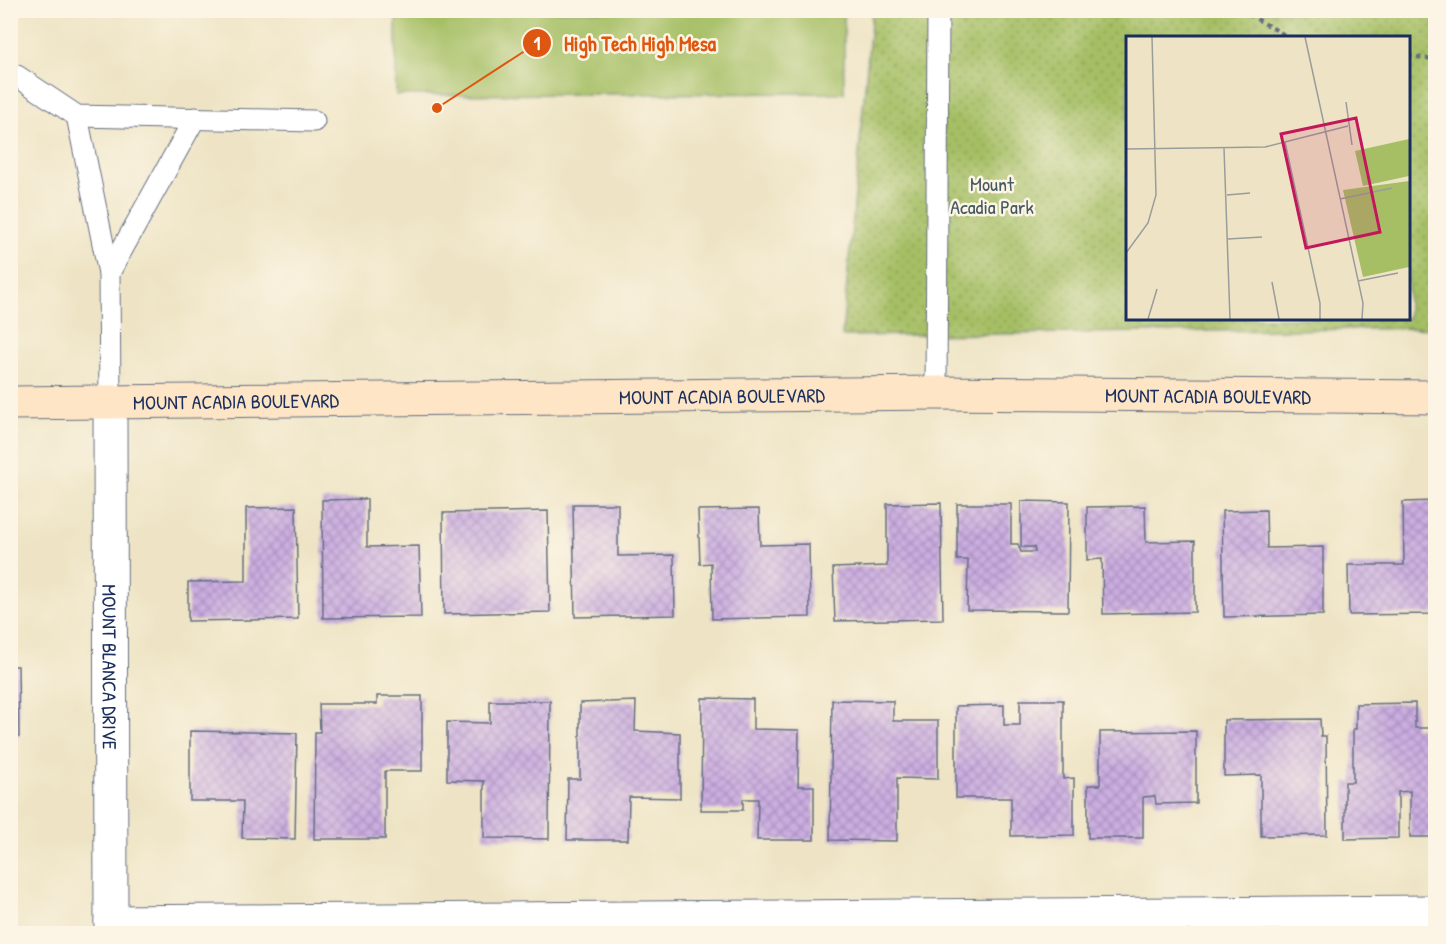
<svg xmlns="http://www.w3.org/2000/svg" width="1446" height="944" font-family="'Patrick Hand',sans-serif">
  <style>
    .grass { fill: #a6bf65; stroke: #607762; stroke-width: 1.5 }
    .park { fill: url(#park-dots); stroke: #607762; stroke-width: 1.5; fill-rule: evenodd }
    .building { fill: url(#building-cross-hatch) }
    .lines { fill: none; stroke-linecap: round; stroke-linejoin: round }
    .lane-casing { stroke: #656e82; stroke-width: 23 }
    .street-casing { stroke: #656e82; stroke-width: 35 }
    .secondary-casing { stroke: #656e82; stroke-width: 35 }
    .path { stroke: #656e82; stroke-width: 4; stroke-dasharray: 4.5 4.5; stroke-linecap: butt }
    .lane { stroke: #fff; stroke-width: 21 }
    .street { stroke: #fff; stroke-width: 33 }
    .secondary { stroke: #fde5c5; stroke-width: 33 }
    .labels { text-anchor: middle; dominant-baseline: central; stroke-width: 5; stroke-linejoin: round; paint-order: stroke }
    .park-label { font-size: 20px; fill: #455a60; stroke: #fcf5e5 }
    .street-label { font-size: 20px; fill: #1b2f5e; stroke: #fcf5e5 }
    .inset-road { fill: none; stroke: #9a9c9c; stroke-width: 1.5 }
    .view { fill: #c2185b; fill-opacity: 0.15; stroke: #c2185b; stroke-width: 3 }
    .inset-edge { fill: none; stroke: #1b2f5e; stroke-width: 3 }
    .leader { fill: none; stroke: #de5710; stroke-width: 2 }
    .callout-dot { fill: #de5710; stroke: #fcf5e5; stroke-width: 2 }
    .mark-label { font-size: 18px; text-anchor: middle; font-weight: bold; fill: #fff }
    .callout-label { font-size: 21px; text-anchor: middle; font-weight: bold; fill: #de5710; stroke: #fcf5e5; stroke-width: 5; stroke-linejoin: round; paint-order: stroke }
  </style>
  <defs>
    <pattern id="park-dots" width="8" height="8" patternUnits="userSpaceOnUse" patternTransform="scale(1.5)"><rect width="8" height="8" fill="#a6bf65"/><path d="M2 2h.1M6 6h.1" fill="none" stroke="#869c56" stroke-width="1.8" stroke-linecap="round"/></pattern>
    <pattern id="building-cross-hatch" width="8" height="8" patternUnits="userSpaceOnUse" patternTransform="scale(1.5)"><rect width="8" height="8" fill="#ccaee1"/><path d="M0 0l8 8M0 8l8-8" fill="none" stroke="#a58eba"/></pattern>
  </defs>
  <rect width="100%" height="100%" fill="#fcf5e5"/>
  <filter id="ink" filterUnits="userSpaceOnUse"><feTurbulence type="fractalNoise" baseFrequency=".0167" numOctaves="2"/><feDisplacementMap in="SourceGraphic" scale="12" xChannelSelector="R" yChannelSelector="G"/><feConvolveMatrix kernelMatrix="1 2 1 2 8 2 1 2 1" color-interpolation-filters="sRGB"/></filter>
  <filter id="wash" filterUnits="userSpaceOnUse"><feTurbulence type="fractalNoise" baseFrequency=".008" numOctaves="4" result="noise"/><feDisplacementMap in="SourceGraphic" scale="24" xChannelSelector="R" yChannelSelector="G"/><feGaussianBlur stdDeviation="1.35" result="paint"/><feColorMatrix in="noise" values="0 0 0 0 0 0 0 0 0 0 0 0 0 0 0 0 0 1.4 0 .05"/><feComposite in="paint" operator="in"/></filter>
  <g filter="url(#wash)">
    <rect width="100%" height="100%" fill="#eee4c5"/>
    <polygon class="grass" points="396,11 844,11 844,93 396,95"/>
    <path class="park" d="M872,11H1435V328L842,336ZM1128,38H1408V318H1128Z"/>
    <g id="blocks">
      <g class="building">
        <polygon points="367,499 367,547 419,546 421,617 323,618 322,500"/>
        <polygon points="1021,501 1069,502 1068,611 967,610 968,560 957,560 957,504 1011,504 1011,544 1018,544 1021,552 1035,552 1034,547 1021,547"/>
        <polygon points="1436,501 1436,614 1349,615 1348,565 1404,565 1403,502"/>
        <polygon points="941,503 943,619 835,621 833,568 887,566 887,504"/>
        <polygon points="573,504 618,504 618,556 674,555 675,615 575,617"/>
        <polygon points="1145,506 1146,542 1195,541 1195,612 1103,614 1102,559 1087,560 1087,507"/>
        <polygon points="296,507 298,619 188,621 188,582 246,581 246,508"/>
        <polygon points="759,509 760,545 809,544 810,617 712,619 711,563 700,564 698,510"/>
        <polygon points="1266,510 1267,548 1323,547 1323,615 1224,617 1222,511"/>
        <polygon points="548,511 550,612 444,614 443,513"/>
        <polygon points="10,666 18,666 19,737 10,737"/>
        <polygon points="377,696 422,696 422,771 385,771 385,839 314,839 315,732 320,732 319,704 377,704"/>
        <polygon points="702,698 753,699 753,729 799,730 798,786 814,786 814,840 757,840 758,799 743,799 743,810 701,810"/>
        <polygon points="832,700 893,701 893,721 938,721 938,779 897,778 897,841 830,840"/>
        <polygon points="1020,700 1063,700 1063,779 1074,778 1074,835 1011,836 1011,798 956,798 956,706 1004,705 1004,725 1020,725"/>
        <polygon points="490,701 550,701 549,839 484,838 484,781 447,780 447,722 490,723"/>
        <polygon points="636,701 635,731 680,733 680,798 629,797 628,840 567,840 568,779 580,779 580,703"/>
        <polygon points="1415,703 1415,728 1436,728 1436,837 1410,837 1410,791 1398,792 1398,838 1345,839 1345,782 1353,782 1353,729 1356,729 1356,704"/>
        <polygon points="1320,719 1321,736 1326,736 1327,835 1261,836 1261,775 1224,776 1224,720"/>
        <polygon points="190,731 297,733 295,839 242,838 243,801 190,801"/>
        <polygon points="1196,731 1196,803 1156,804 1155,796 1143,797 1143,838 1088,838 1088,785 1100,785 1100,732"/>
        <rect x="10" y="772" width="3" height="45"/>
      </g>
    </g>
  </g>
  <g filter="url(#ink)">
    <use href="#blocks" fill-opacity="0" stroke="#656e82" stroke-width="1.5"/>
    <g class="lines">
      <defs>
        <g id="lane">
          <polyline points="10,76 17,76 77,116 314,121"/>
          <polyline points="77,116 109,273 110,401"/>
          <polyline points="109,273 195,118"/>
          <polyline points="936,393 938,10"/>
        </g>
        <g id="street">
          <path id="s1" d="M110,401L111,934"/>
          <polyline points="111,922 1436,912"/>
        </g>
        <g id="secondary">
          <path id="s2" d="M10,403L936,393L1436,397"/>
        </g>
      </defs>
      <use href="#lane" class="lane-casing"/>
      <use href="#street" class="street-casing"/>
      <use href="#secondary" class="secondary-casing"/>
      <g class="path">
        <polyline points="1241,10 1290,38"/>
        <polyline points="1408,56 1436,59"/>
      </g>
      <use href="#lane" class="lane"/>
      <use href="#street" class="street"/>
      <use href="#secondary" class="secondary"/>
    </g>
  </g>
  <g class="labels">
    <g class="park-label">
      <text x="992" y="183">Mount<tspan x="992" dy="23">Acadia Park</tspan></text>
    </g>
    <g class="street-label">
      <text stroke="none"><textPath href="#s2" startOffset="712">MOUNT ACADIA BOULEVARD</textPath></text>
      <text stroke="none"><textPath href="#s2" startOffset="1198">MOUNT ACADIA BOULEVARD</textPath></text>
      <text stroke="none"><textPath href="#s2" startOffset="226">MOUNT ACADIA BOULEVARD</textPath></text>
      <text stroke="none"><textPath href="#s1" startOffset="266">MOUNT BLANCA DRIVE</textPath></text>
    </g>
  </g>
  <g transform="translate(1126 36)">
    <rect width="284" height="284" fill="#eee4c5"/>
    <path d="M283,103V140L237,150L229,115Z" fill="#a6bf65"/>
    <path d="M283,145V231L237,241L217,154Z" fill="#a6bf65"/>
    <path class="inset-road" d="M179,1L237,267L236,283M220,66L226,109M159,106L194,267V283M98,112L104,283M0,113L139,111L222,90M101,159L124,157M214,163L266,152M102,203L136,201M0,217L22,187L30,159L26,1M232,245L272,237M146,246L153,283M22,283L31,253"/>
    <path class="view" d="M230,82L254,196L180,212L155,98Z"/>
    <rect width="284" height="284" class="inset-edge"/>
  </g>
  <path class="leader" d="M437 108L537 43"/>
  <g class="callout-dot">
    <circle cx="437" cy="108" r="6"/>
    <circle cx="537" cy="43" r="15"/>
  </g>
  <g class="mark-label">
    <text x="537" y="50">1</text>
  </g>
  <g class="callout-label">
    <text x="640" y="51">High Tech High Mesa</text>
  </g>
  <rect width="1446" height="944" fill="none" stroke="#fcf5e5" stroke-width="36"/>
</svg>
